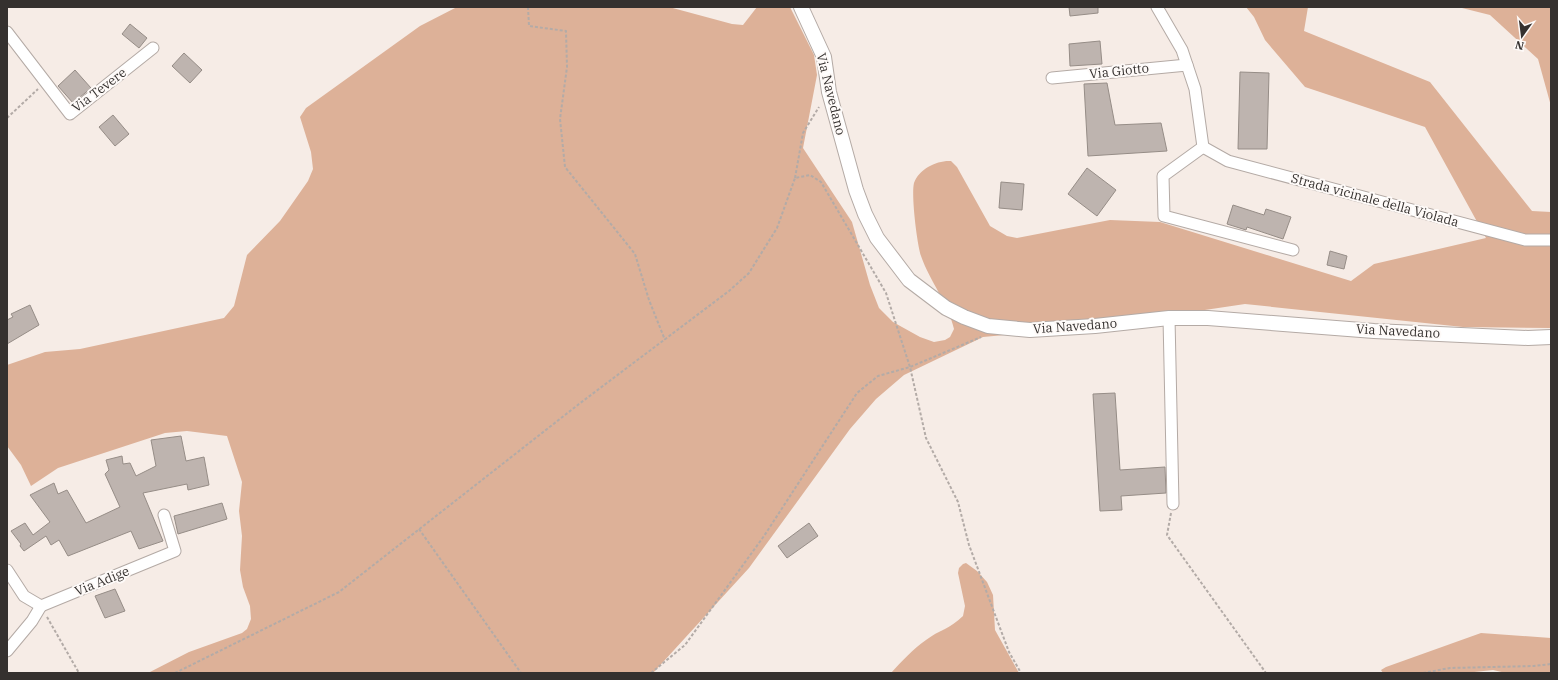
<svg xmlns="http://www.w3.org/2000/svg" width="1558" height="680" font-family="'IBM Plex Serif',serif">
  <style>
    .green { fill: #ddb198 }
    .building { fill: #beb4af; stroke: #968d87 }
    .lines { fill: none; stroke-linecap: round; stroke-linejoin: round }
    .minor-casing { stroke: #b4aaa5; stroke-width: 13 }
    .tertiary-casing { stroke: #b4aaa5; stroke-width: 16 }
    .path { stroke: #b3aba7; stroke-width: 2; stroke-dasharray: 3 2; stroke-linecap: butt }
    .minor { stroke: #fff; stroke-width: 11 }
    .tertiary { stroke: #fff; stroke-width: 14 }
    .labels { text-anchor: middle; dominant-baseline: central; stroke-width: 4; stroke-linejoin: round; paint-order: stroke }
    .street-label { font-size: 13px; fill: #35312f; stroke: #fefaf8 }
  </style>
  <rect width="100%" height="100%" fill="#f6ece6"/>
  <g class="green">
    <path d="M457,7H669L732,24L743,25L757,7H790L814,55L817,75L803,148L852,222L870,285L879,308L893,322L920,337L934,342L945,340L950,337L954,329C948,302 930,282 921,256C917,244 911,195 914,183C919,169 937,160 951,161L957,167L990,226L1007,236L1017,238L1110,220L1160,222L1351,281L1374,264L1486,238L1425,127L1305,87L1265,40L1254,17L1246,7H1308L1304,31L1430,82L1532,211L1551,212V328L1463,327L1245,304L1091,327L983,337L904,375L876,399L850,429L749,568L653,673H148L189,652L242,633L247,629L251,619L250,606L243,587L240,570L242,536L239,511L242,482L227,436L187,431L165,433L58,468L31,486L21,465L7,446V365L45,352L80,349L224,318L234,306L247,255L280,221L308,181L313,169L311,152L300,117L306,108L420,26Z"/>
    <polygon points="1458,7 1551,7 1551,106 1538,59 1490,15"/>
    <path d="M966,563L977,571L987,582L993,595L995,630L1019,673H891C902,661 913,649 926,640C939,630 950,629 963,616L965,606L958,573L959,568L963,564Z"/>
    <polygon points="1481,633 1551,638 1551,673 1506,673 1493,670 1465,673 1383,673 1381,670 1386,667"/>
  </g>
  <g class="building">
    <polygon points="1069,7 1098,7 1098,13 1070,16"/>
    <polygon points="130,24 147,38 139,48 122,34"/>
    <polygon points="1100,41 1102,64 1070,66 1069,44"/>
    <polygon points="184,53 202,70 190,83 172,66"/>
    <polygon points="75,70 91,88 73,103 58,86"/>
    <polygon points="1240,72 1269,73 1267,149 1238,149"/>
    <polygon points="1107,83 1115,125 1161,123 1167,151 1088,156 1084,84"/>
    <polygon points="113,115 129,134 115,146 99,127"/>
    <polygon points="1087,168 1116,190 1097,216 1068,194"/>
    <polygon points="1001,182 1024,184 1022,210 999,208"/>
    <polygon points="1233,205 1264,215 1266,209 1291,217 1283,239 1247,227 1246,230 1227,224"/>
    <polygon points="1330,251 1347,256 1344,269 1327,265"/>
    <polygon points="30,305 39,325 7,344 7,320 13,317 11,314"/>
    <polygon points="1115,393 1120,470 1165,467 1166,493 1121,496 1122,510 1100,511 1093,394"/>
    <polygon points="181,436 186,461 204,457 209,485 188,490 187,484 143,493 163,541 139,549 131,531 68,556 59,540 51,545 46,536 24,551 20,546 21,544 11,531 25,523 33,535 50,522 30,495 54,483 58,494 67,490 86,523 120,507 105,474 109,470 106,460 122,456 123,464 130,463 136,476 156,466 151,440"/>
    <polygon points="222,503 227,519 178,534 174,516"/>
    <polygon points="809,523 818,536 787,558 778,546"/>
    <polygon points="115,589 125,611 105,618 95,596"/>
  </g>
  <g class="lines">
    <defs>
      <g id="minor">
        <polyline points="1157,7 1182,50 1195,89 1203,147 1163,176 1164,216 1293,250"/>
        <polyline points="7,32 70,114 153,48"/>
        <polyline points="1052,78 1187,65"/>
        <polyline points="1203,147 1228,161 1525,240 1551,240"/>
        <polyline points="1169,318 1173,504"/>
        <polyline points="7,570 24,596 41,606 175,551 164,515"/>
        <polyline points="7,651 32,621 41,606"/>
      </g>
      <polyline id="tertiary" points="801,7 824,57 829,92 856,190 865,214 877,238 909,280 946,308 964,317 988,326 1030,330 1095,326 1169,318 1208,318 1374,331 1528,338 1551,337"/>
    </defs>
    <use href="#minor" class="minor-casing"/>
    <use href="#tertiary" class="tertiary-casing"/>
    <g class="path">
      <polyline points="528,7 529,26 566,31 567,67 560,119 565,167 635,254 649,300 665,340"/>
      <polyline points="7,118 38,89"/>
      <polyline points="795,178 803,133 819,107"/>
      <polyline points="1171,513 1167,535 1266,673"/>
      <polyline points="419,529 521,673"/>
      <polyline points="47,617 79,673"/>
      <polyline points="175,673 339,592 579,404 729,291 749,273 777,228 795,178 810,175 821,182 886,293 910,367 926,438 958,502 969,545 1009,652 1021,673"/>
      <polyline points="651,673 685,645 764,536 857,393 878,376 910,367 981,337"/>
      <polyline points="1423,673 1450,668 1534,666 1551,664"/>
    </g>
    <use href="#minor" class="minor"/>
    <use href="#tertiary" class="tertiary"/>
  </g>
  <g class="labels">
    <g class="street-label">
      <text transform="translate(1119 71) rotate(-6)">Via Giotto</text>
      <text transform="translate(99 90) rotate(-37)">Via Tevere</text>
      <text transform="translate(831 94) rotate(76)">Via Navedano</text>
      <text transform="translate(1375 200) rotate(15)">Strada vicinale della Violada</text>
      <text transform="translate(1075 326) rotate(-4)">Via Navedano</text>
      <text transform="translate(1398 331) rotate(3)">Via Navedano</text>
      <text transform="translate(102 581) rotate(-22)">Via Adige</text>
    </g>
  </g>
  <rect width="1558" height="680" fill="none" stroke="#35312f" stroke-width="16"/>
  <g transform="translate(1522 36) rotate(194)" stroke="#fefaf8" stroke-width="3" paint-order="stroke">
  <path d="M0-3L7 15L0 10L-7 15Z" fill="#35312f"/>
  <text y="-6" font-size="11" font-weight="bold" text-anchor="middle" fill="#35312f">N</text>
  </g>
</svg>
